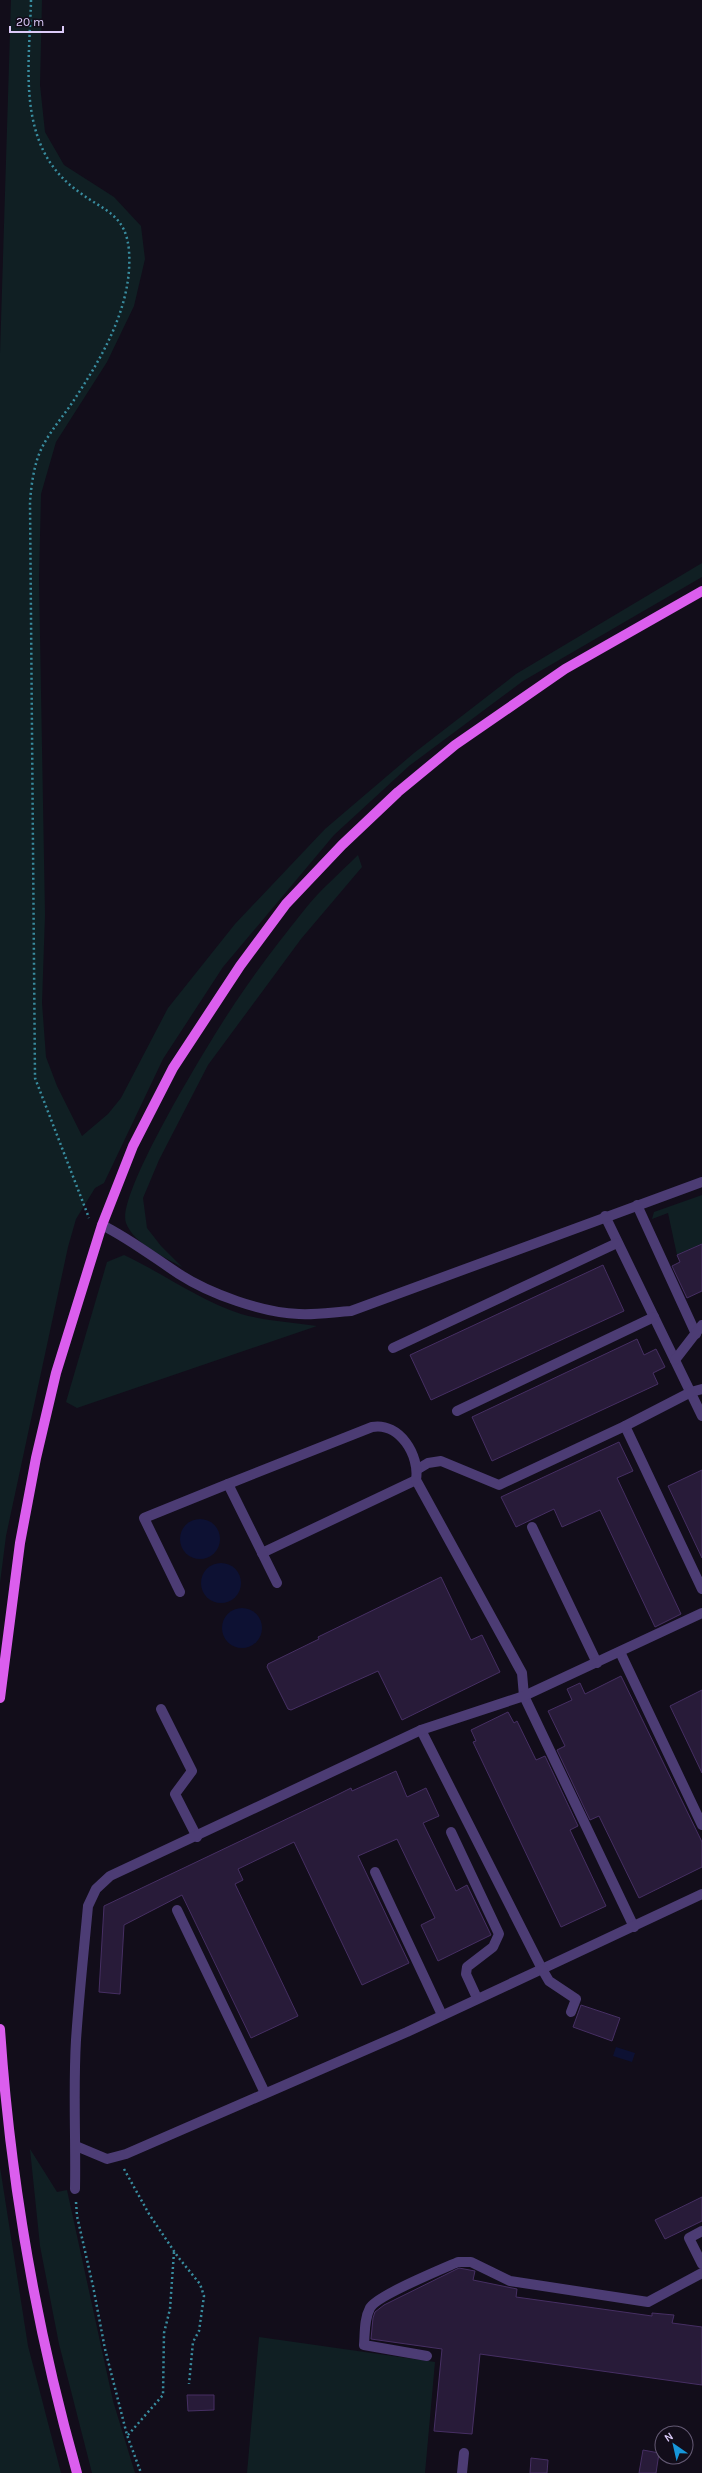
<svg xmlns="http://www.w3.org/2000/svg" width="702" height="2473" font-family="Karla,sans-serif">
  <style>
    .green { fill: #101f23 }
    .water { fill: #0d1133 }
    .building { fill: #281b39; stroke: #462f63 }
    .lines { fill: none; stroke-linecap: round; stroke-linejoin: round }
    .path { stroke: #398da0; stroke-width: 2.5; stroke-dasharray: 2 3; stroke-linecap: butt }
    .minor { stroke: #4c3c74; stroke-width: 10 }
    .major { stroke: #db5eee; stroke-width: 10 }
  </style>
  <rect width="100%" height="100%" fill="#120d1a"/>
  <g class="green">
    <polygon points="11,0 42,0 40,85 45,132 64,165 114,197 141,226 145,259 134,306 107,362 56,442 41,494 39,579 45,915 42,1003 46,1057 57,1086 82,1136 108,1114 121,1098 168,1008 235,924 325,829 414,753 516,674 702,563 702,577 523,681 409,766 334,835 223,967 163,1059 104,1183 95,1188 76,1219 68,1247 6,1536 0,1583 0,354"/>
    <path d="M358,855L362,867L301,939L208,1065L159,1160L143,1198L147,1228L161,1246L182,1267C163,1256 134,1244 126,1223C115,1195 214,1034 235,1003C256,971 281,939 305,909C320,890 340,873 358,855Z"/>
    <polygon points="702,1195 702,1244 677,1255 668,1213 652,1219 654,1212"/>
    <path d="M124,1255C164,1274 199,1300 241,1314C265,1321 292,1322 317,1326L77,1408L66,1402L107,1262Z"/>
    <polygon points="30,2149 57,2192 67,2190 113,2401 135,2473 92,2473 59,2344 40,2246"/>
    <polygon points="0,2167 28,2346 61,2473 0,2473"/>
    <polygon points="259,2337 435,2362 425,2473 247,2473"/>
  </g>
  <g class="water">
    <circle cx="200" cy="1539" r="20"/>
    <circle cx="221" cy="1583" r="20"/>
    <circle cx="242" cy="1628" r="20"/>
    <polygon points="616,2047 635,2053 632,2062 613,2056"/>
  </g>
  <g class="building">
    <polygon points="702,1244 702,1291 687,1298 672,1266 680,1262 677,1255"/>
    <polygon points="603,1265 624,1311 431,1400 410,1355"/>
    <polygon points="637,1339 644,1355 656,1349 665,1367 653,1373 658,1384 492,1461 472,1417"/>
    <polygon points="619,1442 633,1471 617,1478 681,1614 655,1627 600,1510 562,1527 554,1509 516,1527 501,1497"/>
    <polygon points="702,1470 702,1558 668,1486"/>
    <polygon points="441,1577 471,1640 482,1635 500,1672 402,1720 378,1671 291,1710 288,1709 267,1667 268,1664 319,1639 318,1637"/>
    <polygon points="621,1676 702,1842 702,1867 639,1898 599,1816 590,1820 557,1750 565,1746 548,1711 572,1700 567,1689 580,1683 585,1694"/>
    <polygon points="702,1690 702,1773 670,1706"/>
    <polygon points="508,1712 514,1723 517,1721 536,1760 545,1756 578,1826 570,1830 606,1906 561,1927 473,1742 476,1741 471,1730"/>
    <polygon points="396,1771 407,1797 426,1788 439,1816 423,1823 456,1891 467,1885 491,1935 438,1961 421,1925 435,1918 397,1839 358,1856 409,1963 362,1985 294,1842 238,1869 243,1880 235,1884 298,2016 251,2038 182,1895 124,1925 120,1994 99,1992 104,1906 337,1795 351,1788 352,1791"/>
    <polygon points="581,2005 620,2018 612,2041 573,2027"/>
    <polygon points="702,2197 702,2221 665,2239 655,2220"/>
    <polygon points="459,2268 475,2271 473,2280 517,2289 516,2297 652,2316 652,2313 674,2315 672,2323 702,2327 702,2385 480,2354 472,2434 434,2431 442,2349 371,2339 373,2318 375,2312 384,2305"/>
    <polygon points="187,2395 214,2395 214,2410 188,2411"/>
    <polygon points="643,2450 659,2453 656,2473 639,2473"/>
    <polygon points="531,2458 548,2460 547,2473 530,2473"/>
  </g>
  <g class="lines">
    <g class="path">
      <path d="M31,0C30,51 21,108 45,154C53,169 65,182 79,192C104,211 126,214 129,251C133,307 100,361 70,406C58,423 43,440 37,460C33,473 31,488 30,502L35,1078L89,1218"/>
      <polyline points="124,2169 149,2214 178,2257 200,2284 204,2296 199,2331 193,2342 189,2384"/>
      <polyline points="76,2202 77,2216 93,2286 105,2349 127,2435 141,2473"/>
      <polyline points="128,2435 163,2395 164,2333 170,2309 174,2252"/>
    </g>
    <g class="minor">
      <polyline points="637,1205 696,1334"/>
      <polyline points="605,1216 702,1416"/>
      <path d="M102,1225C130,1239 153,1257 179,1274C210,1294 263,1313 299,1314C316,1315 334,1312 351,1311L702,1182"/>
      <polyline points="393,1348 617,1243"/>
      <polyline points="675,1360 702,1325"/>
      <polyline points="457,1411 654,1317"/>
      <polyline points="625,1426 702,1589"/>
      <polyline points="418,1469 428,1463 441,1461 499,1485 625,1426 691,1392 702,1389"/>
      <polyline points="532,1527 597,1663"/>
      <polyline points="262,1553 416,1480"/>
      <path d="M277,1583L228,1484L372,1427C400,1422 420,1456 416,1480L522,1673L524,1696L634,1927"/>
      <polyline points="180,1592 144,1518 228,1484"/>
      <polyline points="620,1652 702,1825"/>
      <polyline points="161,1709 192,1771 175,1794 197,1837"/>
      <polyline points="421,1730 542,1969 702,1894"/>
      <polyline points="451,1832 499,1934 493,1947 467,1967 466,1974 477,1998"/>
      <polyline points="375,1872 442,2015"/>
      <polyline points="177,1910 265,2093"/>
      <polyline points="76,2146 107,2159 126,2154 407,2032 542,1969 549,1981 576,1999 571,2012"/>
      <path d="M75,2189C76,2139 73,2090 76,2040C79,1995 84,1950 88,1906L96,1889L110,1876L421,1730L524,1696L702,1613"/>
      <polyline points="702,2231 689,2238 702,2264"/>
      <path d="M427,2356L364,2345C365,2333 364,2319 370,2308C376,2296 442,2269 458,2262H471L510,2281L648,2302L702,2273"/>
      <polyline points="462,2473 464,2453"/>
    </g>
    <g class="major">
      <polyline points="0,1698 20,1543 36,1458 56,1373 102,1225 133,1146 173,1068 240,966 286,904 342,845 398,792 455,745 565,669 702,591"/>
      <path d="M0,2029C10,2179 36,2328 77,2473"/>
    </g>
  </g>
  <g transform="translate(674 2445) rotate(326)"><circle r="19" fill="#120d1a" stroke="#635973"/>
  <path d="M0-3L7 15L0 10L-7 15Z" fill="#1797da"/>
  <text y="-6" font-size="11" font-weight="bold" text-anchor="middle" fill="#dccbf9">N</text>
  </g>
  <path d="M10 26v6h53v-6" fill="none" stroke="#dccbf9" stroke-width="2"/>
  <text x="16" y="26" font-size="12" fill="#dccbf9" stroke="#120d1a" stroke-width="3" paint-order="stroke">20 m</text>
</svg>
